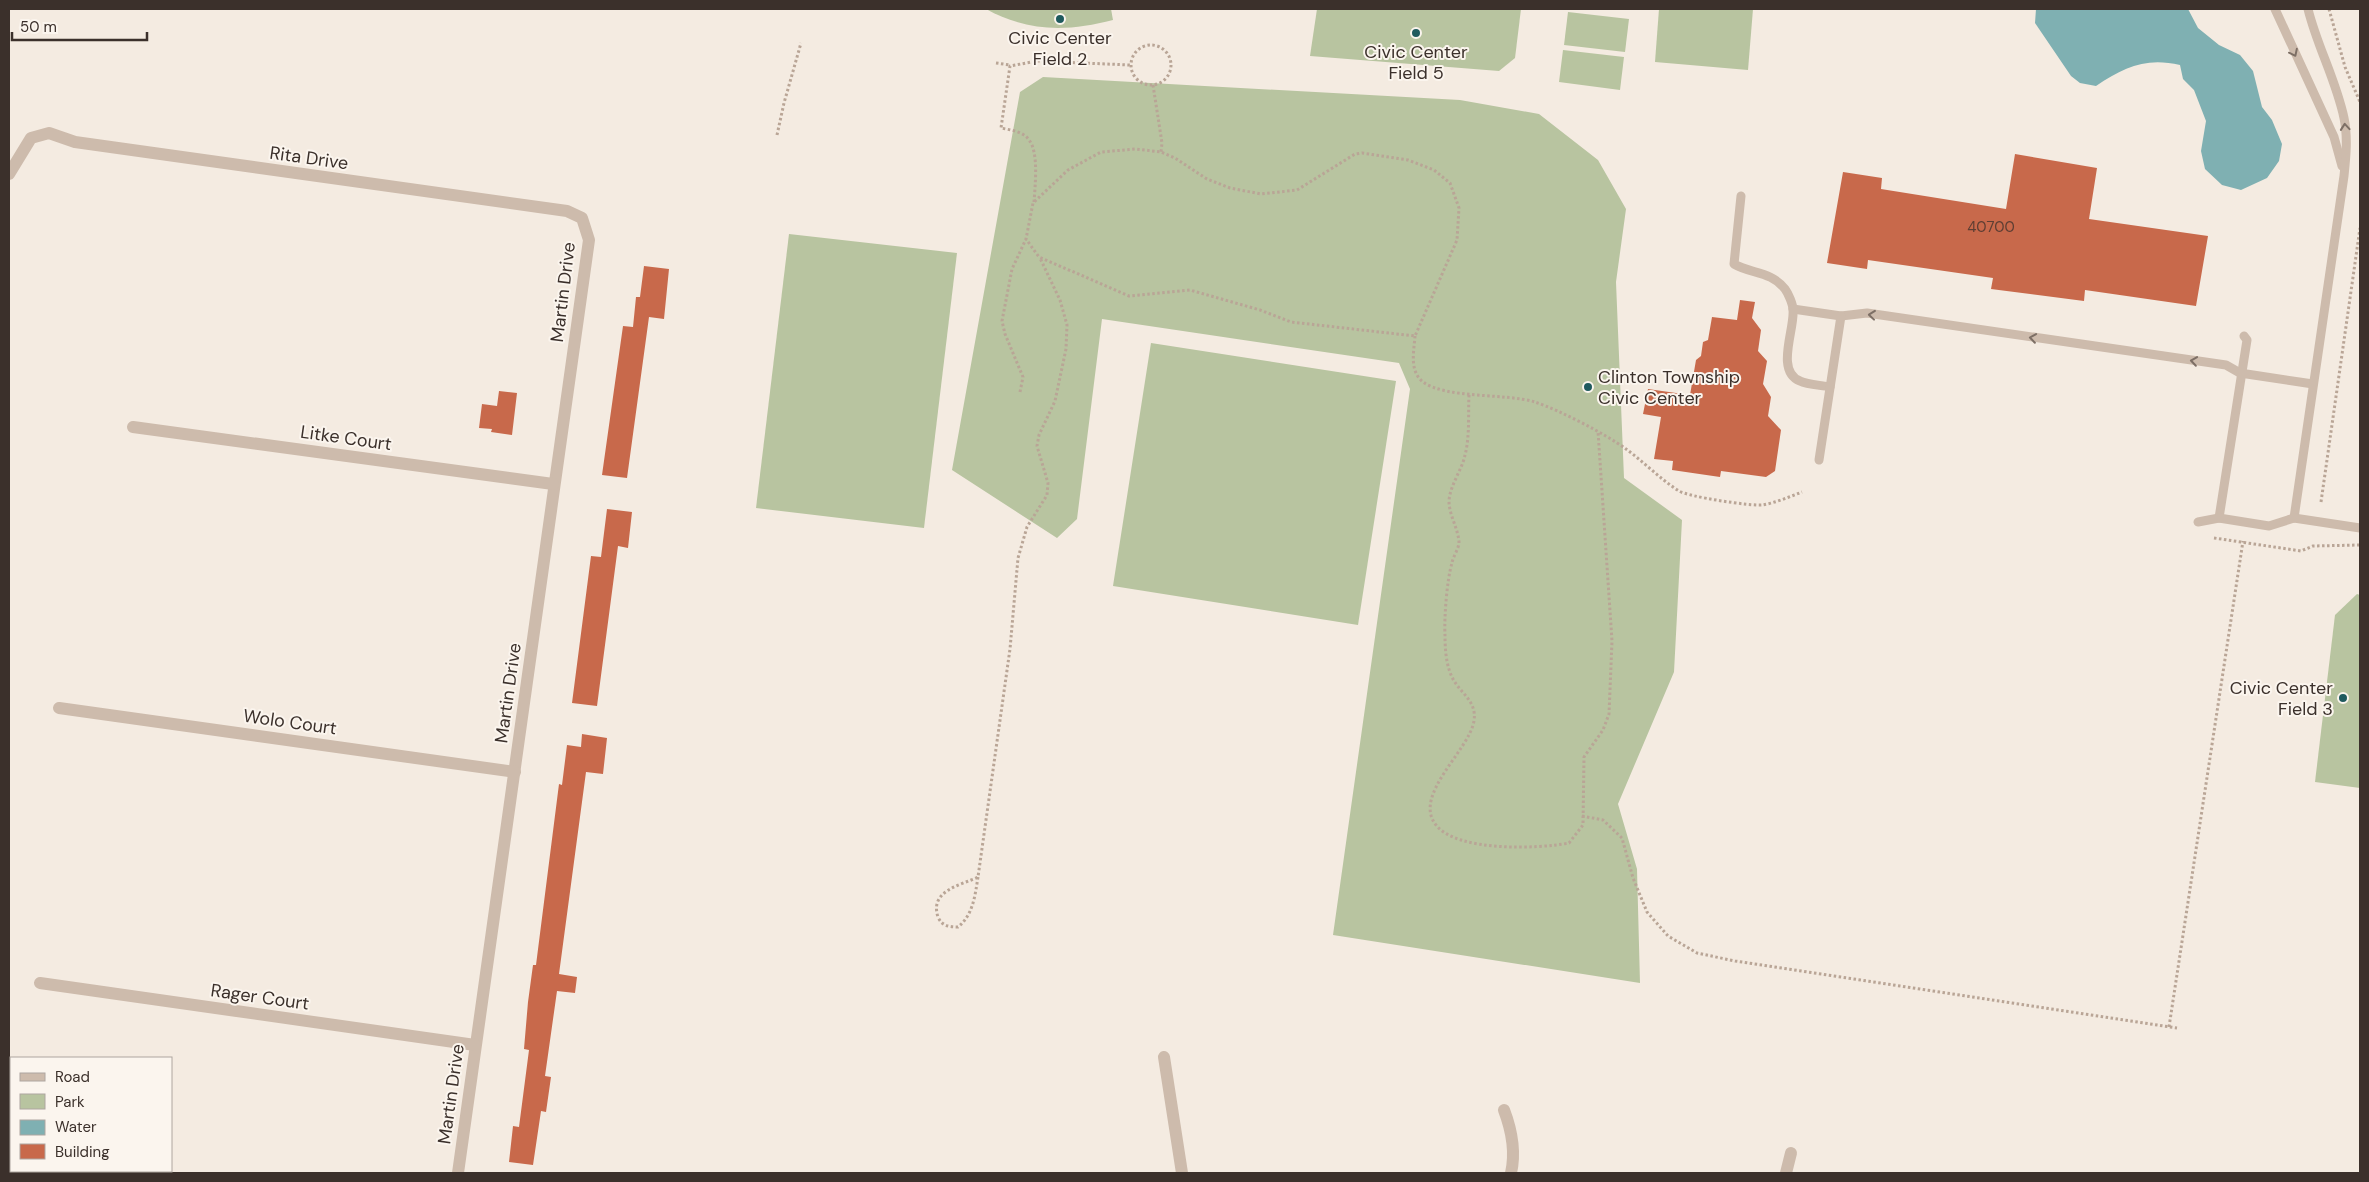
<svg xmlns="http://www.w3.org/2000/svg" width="2369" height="1182" font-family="'DM Sans',sans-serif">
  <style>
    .green { fill: #b8c4a0 }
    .water { fill: #7fb0b2 }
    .building { fill: #c8694b }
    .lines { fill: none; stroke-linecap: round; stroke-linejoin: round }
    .path { stroke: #b9a596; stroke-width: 3; stroke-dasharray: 2.5 2.5; stroke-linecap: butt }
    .service { stroke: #cdbbac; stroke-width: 9 }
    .minor { stroke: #cdbbac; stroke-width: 12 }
    .oneway { stroke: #7d6f65 }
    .poi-dot { fill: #1f5a5e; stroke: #fbf5ee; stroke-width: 2 }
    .labels { text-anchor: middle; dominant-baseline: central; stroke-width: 4; stroke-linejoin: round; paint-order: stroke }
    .number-label { font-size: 15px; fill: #5e3e33 }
    .poi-label { font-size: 18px; fill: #3b302b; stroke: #fbf5ee }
    .street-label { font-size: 18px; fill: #3b302b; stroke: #fbf5ee }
  </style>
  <rect width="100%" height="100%" fill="#f4ebe1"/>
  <g class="green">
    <path d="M986,9H1111L1113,20C1067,32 1028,32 986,9Z"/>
    <polygon points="1317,9 1521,9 1515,58 1499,71 1310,56"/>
    <polygon points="1659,9 1753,9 1748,70 1655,62"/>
    <polygon points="1568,12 1629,19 1625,52 1564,45"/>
    <polygon points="1563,50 1624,57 1620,90 1559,82"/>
    <polygon points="1043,77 1460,100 1539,114 1598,160 1626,209 1616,282 1624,478 1682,520 1674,672 1618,804 1637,869 1640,983 1333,935 1410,389 1399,363 1102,319 1077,519 1057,538 952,470 1020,92"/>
    <polygon points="789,234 957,253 924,528 756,508"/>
    <polygon points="1151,343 1396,381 1358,625 1113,586"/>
    <polygon points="2357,594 2360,595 2360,788 2315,782 2335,615"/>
  </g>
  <path class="water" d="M2036,9H2188L2198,28L2219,45L2240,55L2253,71L2262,107L2272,120L2282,144L2279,161L2267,178L2241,190L2222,185L2205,169L2201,151L2206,121L2194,90L2183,79L2180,65C2146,57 2124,67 2096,86L2080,83L2071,76L2035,23Z"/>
  <g class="building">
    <polygon points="2015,154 2097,168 2089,219 2208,236 2196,306 2085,290 2084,301 1991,289 1993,278 1868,260 1867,269 1827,263 1843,172 1882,178 1881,189 2006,209"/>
    <polygon points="644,266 669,269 664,319 649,317 627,478 602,475 623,326 633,327 636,297 640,297"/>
    <polygon points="1740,300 1755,302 1752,318 1761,330 1758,351 1767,361 1763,384 1771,397 1768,416 1781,430 1775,471 1766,477 1721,471 1720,477 1672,470 1673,461 1654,459 1661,417 1643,414 1648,389 1690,395 1696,360 1701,356 1703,342 1708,340 1712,317 1737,320"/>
    <polygon points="499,391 517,393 512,435 491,432 492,429 479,428 482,404 497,406"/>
    <polygon points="607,509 632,512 628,548 618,546 597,706 572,703 591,556 601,557"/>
    <polygon points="582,734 607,738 603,774 586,772 559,974 577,977 575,993 557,991 545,1076 551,1077 546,1112 541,1111 533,1165 509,1162 513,1126 519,1127 529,1050 524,1049 528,1002 533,965 536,965 559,784 562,785 567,745 581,747"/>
  </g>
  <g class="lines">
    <g class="path">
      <polyline points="2329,9 2345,67 2360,102"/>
      <circle cx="1151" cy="65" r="20"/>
      <polyline points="996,63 1010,65"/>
      <polyline points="1153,85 1162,143 1161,152"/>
      <polyline points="777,135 784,103 801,43"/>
      <path d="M1034,202C1035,187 1039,152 1029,140C1023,131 1010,130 1001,128L1010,66L1037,61L1130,65"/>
      <path d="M1415,336C1414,351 1409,371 1423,382C1447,399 1505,393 1535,402C1561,411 1604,433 1626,449C1644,462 1660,479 1679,491C1689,497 1750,506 1762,505C1775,503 1789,497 1802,492"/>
      <polyline points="1020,392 1023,377 1005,334 1002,321 1012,269 1026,239 1033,203 1068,170 1101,152 1136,149 1161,152 1175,158 1207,179 1230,188 1261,194 1297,190 1355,154 1362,153 1408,160 1434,170 1450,183 1459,208 1457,240 1415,336 1291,322 1260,310 1190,290 1129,296 1039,257 1026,239"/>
      <path d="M1469,395C1468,414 1470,436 1465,455C1462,470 1450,485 1449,501C1449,515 1458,528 1459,542C1459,549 1453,556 1452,563C1447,579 1444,618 1445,635C1445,649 1446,666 1453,679C1461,694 1477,701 1474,721C1469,751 1412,795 1436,825C1457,852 1538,849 1569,843L1583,825L1584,757L1603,730L1609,714L1612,641L1598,431"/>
      <polyline points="2321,502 2360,228"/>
      <polyline points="2214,538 2301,551 2313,546 2360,545"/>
      <polyline points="1582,816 1603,820 1622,838 1633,878 1647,912 1668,936 1697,953 1735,961 2177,1028"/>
      <path d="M978,877C975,896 973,915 958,927C949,927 942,926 938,917C929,890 962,885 978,877L1010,649L1018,558L1027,527L1047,495L1048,483L1037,446L1039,435L1055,401L1066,349L1067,325L1060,300L1040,258"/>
      <polyline points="2169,1027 2243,541"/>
    </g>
    <g class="service">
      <polyline points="2275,9 2334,137 2342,166"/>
      <path d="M1741,196L1734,264C1751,274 1771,271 1785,289C1788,293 1793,304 1793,310C1795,329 1775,371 1800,381C1808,385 1821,385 1830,387"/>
      <polyline points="1793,309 1841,316 1867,313 2226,365 2240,373 2313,384"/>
      <polyline points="1819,460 1841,316"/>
      <polyline points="2219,518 2247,340 2244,336"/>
      <path d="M2294,518L2344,176C2346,157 2348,137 2344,118C2336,80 2317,46 2308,9"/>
      <polyline points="2198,522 2219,518 2269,526 2294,518 2360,528"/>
    </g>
    <g class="minor">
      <polyline points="9,174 31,138 49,133 75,142 567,211 582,218 589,240 458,1173"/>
      <polyline points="133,427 553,484"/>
      <polyline points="59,708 515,772"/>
      <polyline points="40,983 475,1045"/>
      <polyline points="1164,1057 1182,1173"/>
      <path d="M1504,1110C1512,1131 1516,1151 1511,1173"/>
      <polyline points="1786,1173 1791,1153"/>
    </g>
  </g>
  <defs><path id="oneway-chevron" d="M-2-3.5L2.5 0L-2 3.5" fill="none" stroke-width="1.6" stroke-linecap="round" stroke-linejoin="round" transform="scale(1.25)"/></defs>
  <g class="oneway">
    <use href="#oneway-chevron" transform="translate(2294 53) rotate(64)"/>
    <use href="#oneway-chevron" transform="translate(2345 127) rotate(-95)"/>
    <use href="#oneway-chevron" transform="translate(1872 315) rotate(-174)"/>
    <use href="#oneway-chevron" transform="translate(2033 338) rotate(-172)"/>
    <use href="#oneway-chevron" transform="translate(2194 361) rotate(-172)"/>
  </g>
  <g class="poi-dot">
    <circle cx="1060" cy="19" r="5"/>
    <circle cx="1416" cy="33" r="5"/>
    <circle cx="1588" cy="387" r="5"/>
    <circle cx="2343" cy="698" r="5"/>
  </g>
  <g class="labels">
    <g class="number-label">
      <text x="1991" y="227">40700</text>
    </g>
    <g class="poi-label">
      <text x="1060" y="38">Civic Center<tspan x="1060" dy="21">Field 2</tspan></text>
      <text x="1416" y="52">Civic Center<tspan x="1416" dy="21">Field 5</tspan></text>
      <text x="1598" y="377" text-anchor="start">Clinton Township<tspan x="1598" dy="21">Civic Center</tspan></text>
      <text x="2333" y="688" text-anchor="end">Civic Center<tspan x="2333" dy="21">Field 3</tspan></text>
    </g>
    <g class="street-label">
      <text transform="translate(309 158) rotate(8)">Rita Drive</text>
      <text transform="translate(563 292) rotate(-83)">Martin Drive</text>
      <text transform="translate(346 438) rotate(8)">Litke Court</text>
      <text transform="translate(508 693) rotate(-82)">Martin Drive</text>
      <text transform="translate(290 722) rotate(8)">Wolo Court</text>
      <text transform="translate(260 997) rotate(8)">Rager Court</text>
      <text transform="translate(451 1094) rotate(-82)">Martin Drive</text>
    </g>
  </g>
  <rect width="2369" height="1182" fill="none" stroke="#3b302b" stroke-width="20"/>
  <rect x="10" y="1057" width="162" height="115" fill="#fbf5ee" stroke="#aea6a0"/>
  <rect x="20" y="1073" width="25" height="8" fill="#cdbbac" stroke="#aea6a0"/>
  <text x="55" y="1082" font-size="15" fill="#3b302b">Road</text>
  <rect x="20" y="1094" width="25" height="15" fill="#b8c4a0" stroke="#aea6a0"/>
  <text x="55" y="1107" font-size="15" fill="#3b302b">Park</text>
  <rect x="20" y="1120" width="25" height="15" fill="#7fb0b2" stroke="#aea6a0"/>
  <text x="55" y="1132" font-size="15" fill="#3b302b">Water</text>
  <rect x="20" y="1144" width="25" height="15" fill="#c8694b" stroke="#aea6a0"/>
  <text x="55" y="1157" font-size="15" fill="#3b302b">Building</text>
  <path d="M12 32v8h135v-8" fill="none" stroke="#3b302b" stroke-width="2.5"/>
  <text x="20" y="32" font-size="15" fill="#3b302b" stroke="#fbf5ee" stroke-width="4" paint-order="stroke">50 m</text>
</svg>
